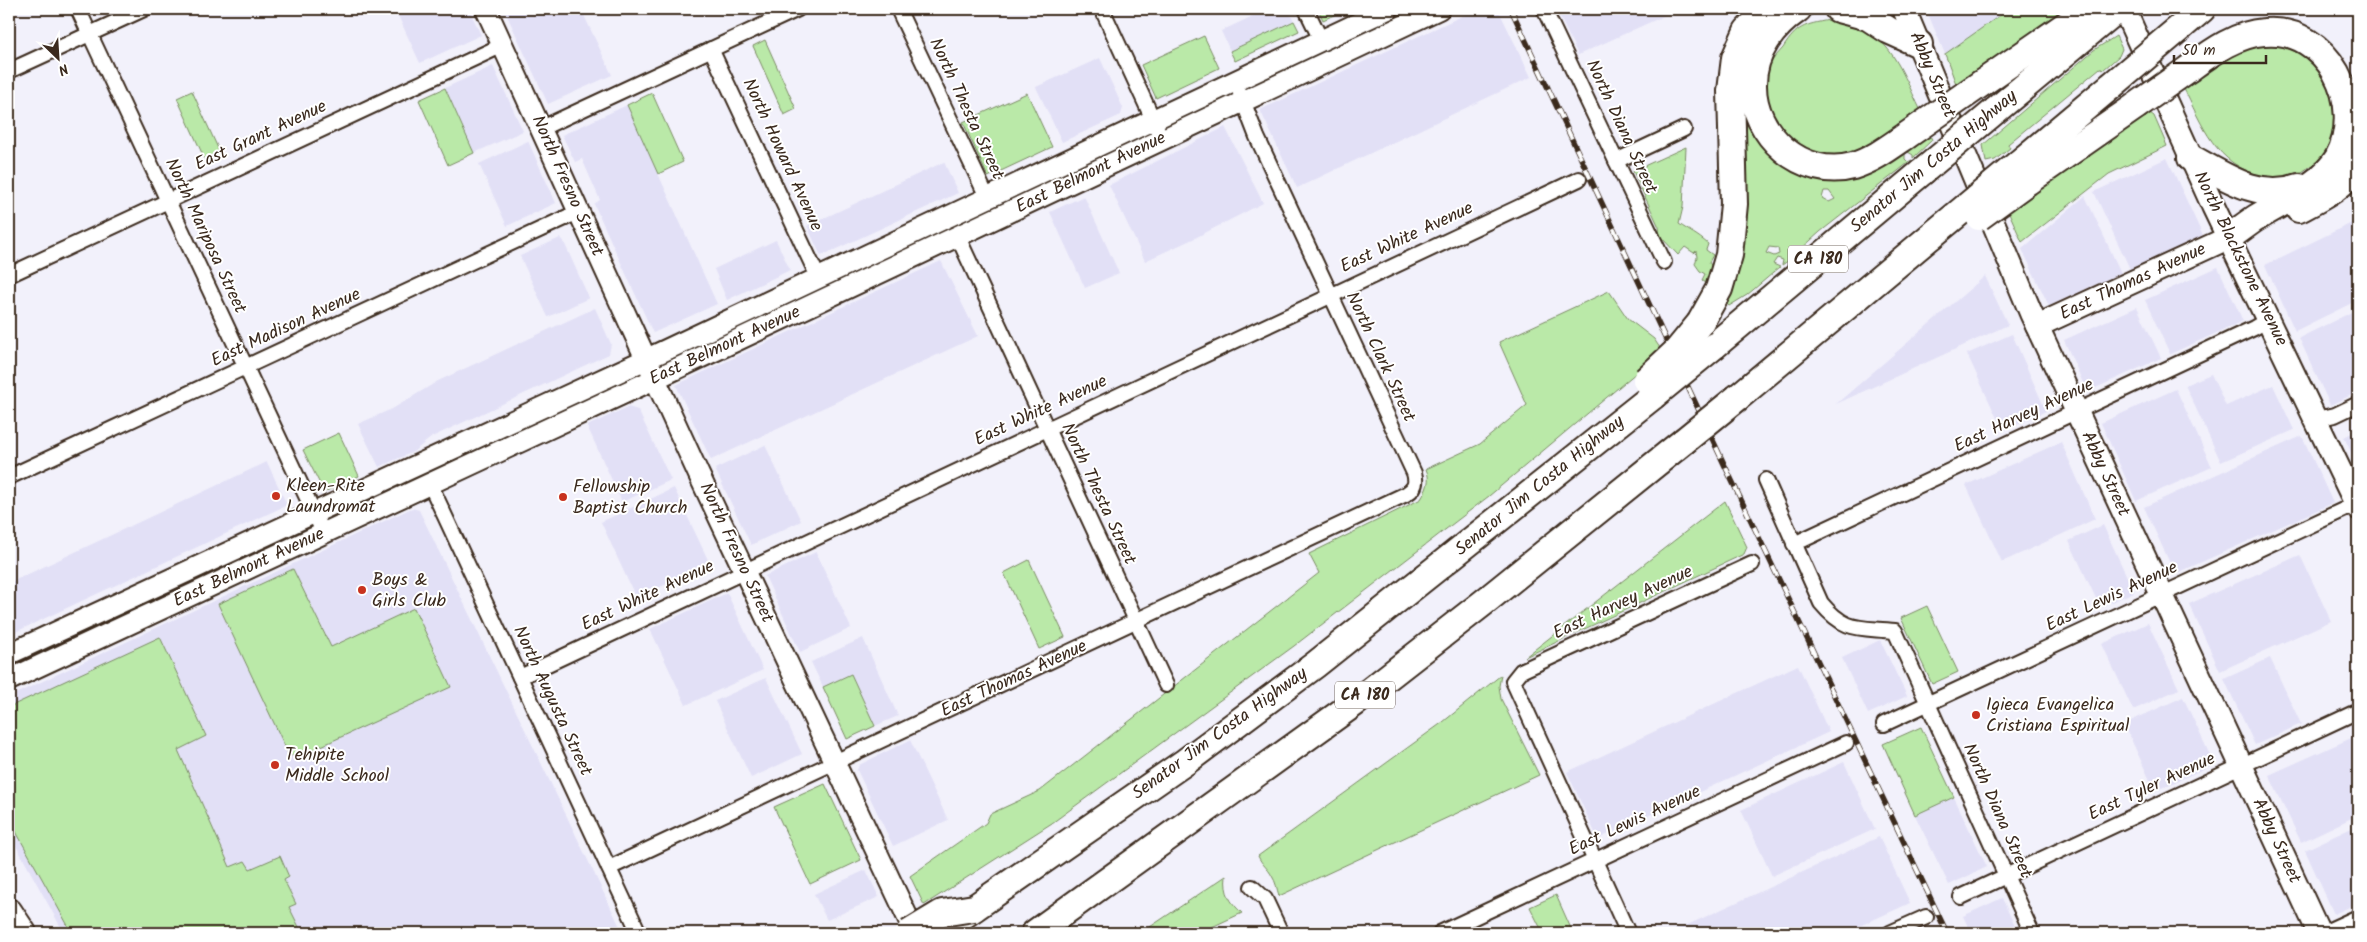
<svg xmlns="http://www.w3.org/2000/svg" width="2367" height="942" font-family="Kalam,sans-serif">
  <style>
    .built { fill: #e2e0f6 }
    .green { fill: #bae9a8; stroke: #7a8a63; fill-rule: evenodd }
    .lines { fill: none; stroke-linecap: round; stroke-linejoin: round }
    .minor-casing { stroke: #3b2a1e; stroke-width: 18 }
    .secondary-casing { stroke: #3b2a1e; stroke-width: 24 }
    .primary-casing { stroke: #3b2a1e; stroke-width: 26 }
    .motorway-casing { stroke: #3b2a1e; stroke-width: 30 }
    .minor { stroke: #fff; stroke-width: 14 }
    .secondary { stroke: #fff; stroke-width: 20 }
    .primary { stroke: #fff; stroke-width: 22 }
    .motorway { stroke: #fff; stroke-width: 26 }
    .rail-casing { stroke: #3b2a1e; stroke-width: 5.5 }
    .rail { stroke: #fff; stroke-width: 4; stroke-dasharray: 11; stroke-linecap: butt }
    .motorway-bridge-casing { stroke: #3b2a1e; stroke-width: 30; stroke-linecap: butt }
    .motorway-bridge { stroke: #fff; stroke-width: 26 }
    .poi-dot { fill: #c8321e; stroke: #fff; stroke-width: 2 }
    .labels { text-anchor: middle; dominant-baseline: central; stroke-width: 4; stroke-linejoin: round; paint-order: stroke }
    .shield { fill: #fff; stroke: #766a62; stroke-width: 1 }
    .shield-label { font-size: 16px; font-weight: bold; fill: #3b2a1e }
    .street-label { font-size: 18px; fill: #3b2a1e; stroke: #fff }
    .poi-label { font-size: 18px; fill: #3b2a1e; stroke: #fff; text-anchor: start }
  </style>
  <rect width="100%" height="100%" fill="#f2f1fb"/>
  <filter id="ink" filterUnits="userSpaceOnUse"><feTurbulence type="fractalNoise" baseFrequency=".02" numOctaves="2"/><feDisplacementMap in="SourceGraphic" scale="10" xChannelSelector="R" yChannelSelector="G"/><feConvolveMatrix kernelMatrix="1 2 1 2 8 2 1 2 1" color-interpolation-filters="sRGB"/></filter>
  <g filter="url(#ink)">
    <g class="built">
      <polygon points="395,9 469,9 481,35 420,63"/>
      <polygon points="504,9 581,9 612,75 548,104"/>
      <polygon points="1268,9 1288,9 1294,21 1230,51 1221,31"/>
      <polygon points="1477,9 1498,9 1531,77 1297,188 1260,110"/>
      <polygon points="1556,9 1679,9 1578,55"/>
      <polygon points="1926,9 2009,9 1945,54"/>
      <polygon points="1100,58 1123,108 1121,115 1062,142 1036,87"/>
      <polygon points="493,66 523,131 474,153 445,88"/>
      <polygon points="627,105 717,304 653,333 594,204 600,200 582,159 575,162 562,135"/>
      <polygon points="1225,127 1263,203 1193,239 1145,261 1109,185"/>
      <polygon points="528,141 556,203 507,226 479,164"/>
      <polygon points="2167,158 2203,236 2130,269 2094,192"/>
      <polygon points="944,162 958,193 821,256 807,226"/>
      <polygon points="1084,196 1119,273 1085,288 1050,212"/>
      <polygon points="2085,196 2121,273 2049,306 2022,249"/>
      <polygon points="2358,220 2358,300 2295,331 2265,265"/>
      <polygon points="560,238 563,240 589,298 548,317 520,256"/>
      <polygon points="776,240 790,270 727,300 714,269"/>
      <polygon points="941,261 978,336 711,460 676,385"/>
      <polygon points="2218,267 2243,321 2170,354 2145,300"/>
      <polygon points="1985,276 2008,325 1836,404"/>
      <polygon points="2137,307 2161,358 2087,392 2064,340"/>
      <polygon points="595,308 611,344 609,354 432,437 413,452 379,467 358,424 394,408 438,381"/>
      <polygon points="2358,309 2358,392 2330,405 2299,338"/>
      <polygon points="2012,334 2046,411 2003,431 1967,354"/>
      <polygon points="2211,374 2226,406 2273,385 2294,430 2221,462 2185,385"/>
      <polygon points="2176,389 2212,467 2136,501 2101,423"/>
      <polygon points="628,407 638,410 671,480 622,502 587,426"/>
      <polygon points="2358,430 2358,467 2344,437"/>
      <polygon points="2302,436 2333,503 2175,574 2144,507"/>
      <polygon points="2061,442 2095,519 2002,562 1966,485"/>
      <polygon points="765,445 801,521 751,545 715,469"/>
      <polygon points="267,462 287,505 9,635 9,583"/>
      <polygon points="674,488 710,564 636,598 601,522"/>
      <polygon points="412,508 419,510 623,933 64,933 9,833 9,697"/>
      <polygon points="2103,525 2134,592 2100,607 2069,541"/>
      <polygon points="816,552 851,628 800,652 765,576"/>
      <polygon points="2300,555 2331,621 2220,671 2189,604"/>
      <polygon points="727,593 763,670 686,705 650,629"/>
      <polygon points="2148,623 2179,689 2133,710 2102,644"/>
      <polygon points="863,638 898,716 875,726 851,674 823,687 811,662"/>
      <polygon points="1880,640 1907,696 1868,714 1842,658"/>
      <polygon points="2270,658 2301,724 2255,745 2224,679"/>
      <polygon points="1798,665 1829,732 1598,839 1567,772"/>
      <polygon points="766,678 802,754 751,778 715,701"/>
      <polygon points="2183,697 2214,764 2155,791 2124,724"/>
      <polygon points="2358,735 2358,815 2301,842 2269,775"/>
      <polygon points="910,740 948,820 893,846 857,770 859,765"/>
      <polygon points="1844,762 1875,829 1772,876 1741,810"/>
      <polygon points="1954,797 1987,867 1949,885 1915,815"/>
      <polygon points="2358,825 2358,903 2334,914 2305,850"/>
      <polygon points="1879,837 1910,903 1897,909 1844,933 1670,933"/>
      <polygon points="866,870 879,897 827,920 814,894"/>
      <polygon points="2002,898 2018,933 1971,933 1963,916"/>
    </g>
    <g class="green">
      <polygon points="1318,9 1347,9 1323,20"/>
      <polygon points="2009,9 2073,9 1963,85 1956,84 1945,54"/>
      <path d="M1829,20C1888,25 1898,64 1921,111C1899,128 1878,147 1850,155C1802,168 1751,113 1769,66C1772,59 1778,54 1783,48C1797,26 1804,25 1829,20Z"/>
      <polygon points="1294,21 1299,31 1235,61 1230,51"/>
      <polygon points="1204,36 1219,68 1156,98 1141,65"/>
      <polygon points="2116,36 2122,49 2119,56 2103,70 2100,68 2008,144 2010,148 1995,160 1986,162 1983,145 2094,50"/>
      <polygon points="765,40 796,109 784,115 753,46"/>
      <path d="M2250,44H2289L2325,68L2339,118L2328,149L2320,159L2302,172H2297C2287,179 2274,179 2263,176C2215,165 2203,126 2182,85Z"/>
      <polygon points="445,88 474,153 448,165 419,100"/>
      <polygon points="192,91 221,155 206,162 177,98"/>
      <polygon points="652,93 683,162 658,174 627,105"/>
      <polygon points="1027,93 1052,147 988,177 963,122"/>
      <path d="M1741,94L1799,169L1928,130L1932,140L1913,158V155L1908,152L1905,153V159L1908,162L1912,160L1820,232L1800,250L1801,252L1782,265L1783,260L1777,258L1773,264L1780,267L1747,295L1729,306L1723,301L1743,239L1746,222ZM1824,191H1829L1835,199L1829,202L1822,198ZM1769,247L1778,248L1779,254L1774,256L1766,253Z"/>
      <polygon points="2146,110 2154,116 2167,146 2109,174 2022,242 2007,208"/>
      <path d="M1686,147L1683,207L1679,224C1689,231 1698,235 1708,244L1706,250L1713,255L1709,262L1712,267L1709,272L1711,281L1707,284L1702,280L1705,274L1700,271L1695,264L1697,257L1696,251L1694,253L1685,247L1678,255L1660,236L1659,227L1633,171Z"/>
      <path d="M1609,291L1628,319L1654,339L1660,348L1643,367L1489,496L1294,646L1052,823L924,905L910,876L986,823L990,814L1040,791L1319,573L1309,554L1421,499C1427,489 1431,480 1426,469L1480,444L1527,405L1499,342Z"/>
      <polygon points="339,433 359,476 324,492 303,450"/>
      <polygon points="1725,501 1747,547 1744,554 1525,657"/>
      <polygon points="1029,560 1065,637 1039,649 1004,573"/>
      <polygon points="293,569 331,647 414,608 451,687 297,757 289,755 218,604"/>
      <polygon points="1927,606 1958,672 1932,684 1901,618"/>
      <polygon points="160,637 206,736 178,750 230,867 245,861 250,869 280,856 289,877 284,880 296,904 289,907 302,933 72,933 9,819 9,707"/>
      <polygon points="851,674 875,726 847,739 823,687"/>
      <path d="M1501,675L1499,686L1501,699L1539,775L1279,896C1277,889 1276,882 1272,876C1268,868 1262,865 1258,856L1443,722Z"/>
      <polygon points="1921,727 1954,797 1915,815 1883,744"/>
      <polygon points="825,784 861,860 810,884 774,807"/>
      <path d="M1226,876C1224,893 1230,902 1242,913L1199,933H1141Z"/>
      <polygon points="1556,895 1573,933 1543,933 1530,907"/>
    </g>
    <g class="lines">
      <defs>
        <g id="minor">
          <polyline points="78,9 324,534"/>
          <polyline points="898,9 987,197"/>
          <polyline points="1102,9 1162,139"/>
          <polyline points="1306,9 1321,40"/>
          <polyline points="1544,9 1664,262"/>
          <polyline points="711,49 818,277"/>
          <polyline points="9,71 144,9"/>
          <polyline points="542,128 798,9"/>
          <polyline points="1616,161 1684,129"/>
          <polyline points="958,237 1166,685"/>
          <polyline points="9,275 503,45"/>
          <polyline points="2317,419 2335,415 2358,404"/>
          <polyline points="9,477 578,212"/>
          <path d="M1766,480L1821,603C1846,633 1859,627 1895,631L2032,933"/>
          <polyline points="430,484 639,933"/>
          <polyline points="1794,544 2254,328 2269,319"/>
          <polyline points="520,677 1579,179"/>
          <polyline points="1884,724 2356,504"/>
          <path d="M609,868L1406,494C1415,489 1417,483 1414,473L1257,137L1240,93"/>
          <polyline points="1252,887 1265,899 1281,933"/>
          <polyline points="1961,897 2358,711"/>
          <polyline points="1440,933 1846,743"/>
          <polyline points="1628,933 1513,681 1521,671 1752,564"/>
          <polyline points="1890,933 1926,917"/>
          <polyline points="2323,933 2358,917"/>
        </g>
        <g id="secondary">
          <polyline points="486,9 699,475 915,933"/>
          <polyline points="9,654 666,350 1388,9"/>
          <polyline points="9,680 676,369 1439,9"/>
        </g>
        <g id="primary">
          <polyline points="1904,9 2031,313 2319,933"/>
          <polyline points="2124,9 2213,206 2358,508"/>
          <polyline points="2037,326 2228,238"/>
        </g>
        <g id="motorway">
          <path d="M1798,9C1773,26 1753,52 1753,84C1752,135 1803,180 1853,166C1873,160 1890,147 1906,136"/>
          <polyline points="1838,9 1868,17 1888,30 1919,44"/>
          <polyline points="2182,26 2202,9"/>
          <path d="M2190,68C2212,52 2236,34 2264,32C2328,26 2367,104 2338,158C2320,187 2284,200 2256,218C2247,224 2238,231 2228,238"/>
          <polyline points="1982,83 2089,9"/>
          <polyline points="1995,111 2118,9"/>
          <path d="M2191,158C2226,177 2259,201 2299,187"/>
          <polyline points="2019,163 2111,86"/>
          <polyline points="2027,182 2136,106"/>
          <path d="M2299,209C2322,197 2343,187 2358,165"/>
          <polyline points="1700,323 1719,289 1729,255 1734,204 1731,91 1735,58 1747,31 1767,9"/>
          <polyline points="1714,346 1922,172"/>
          <polyline points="1737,398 1931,236"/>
          <polyline points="9,912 23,933"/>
          <polyline points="938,933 1185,762 1315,665 1653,396"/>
          <polyline points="1035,933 1356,702 1483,603 1684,441"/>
        </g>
      </defs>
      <use href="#minor" class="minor-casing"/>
      <use href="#secondary" class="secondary-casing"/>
      <use href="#primary" class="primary-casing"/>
      <use href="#motorway" class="motorway-casing"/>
      <use href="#minor" class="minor"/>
      <use href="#secondary" class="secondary"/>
      <use href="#primary" class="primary"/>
      <use href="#motorway" class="motorway"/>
      <defs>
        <polyline id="rail" points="1511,9 1725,466 1947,933"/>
      </defs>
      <use href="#rail" class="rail-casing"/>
      <use href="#rail" class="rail"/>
      <defs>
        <g id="motorway-bridge">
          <polyline points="2111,86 2182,26"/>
          <polyline points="2136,106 2190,68"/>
          <polyline points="1906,136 1982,83"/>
          <polyline points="1922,172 1995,111"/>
          <polyline points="1979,217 2027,182"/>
          <polyline points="1931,236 2019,163"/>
          <polyline points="1646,380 1677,351 1700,323"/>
          <polyline points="1653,396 1714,346"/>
          <polyline points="1684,441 1737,398"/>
          <polyline points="909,933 942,913 974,908"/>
        </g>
      </defs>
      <use href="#motorway-bridge" class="motorway-bridge-casing"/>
      <use href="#motorway-bridge" class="motorway-bridge"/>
    </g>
  </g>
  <g class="poi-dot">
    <circle cx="276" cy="496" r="5"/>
    <circle cx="563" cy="497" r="5"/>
    <circle cx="362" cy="590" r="5"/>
    <circle cx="1976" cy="715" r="5"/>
    <circle cx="275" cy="765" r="5"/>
  </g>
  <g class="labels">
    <g class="shield">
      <rect x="1788" y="245.5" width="60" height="27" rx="4"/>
      <rect x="1335" y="681.5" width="60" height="27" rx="4"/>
    </g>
    <g class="shield-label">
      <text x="1818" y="259">CA 180</text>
      <text x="1365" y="695">CA 180</text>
    </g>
    <g class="street-label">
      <text transform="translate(1932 75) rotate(67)">Abby Street</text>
      <text transform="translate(966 109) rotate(65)">North Thesta Street</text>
      <text transform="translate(1621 127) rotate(65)">North Diana Street</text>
      <text transform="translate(261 136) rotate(-25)">East Grant Avenue</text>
      <text transform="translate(782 155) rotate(65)">North Howard Avenue</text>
      <text transform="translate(1934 162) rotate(-40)">Senator Jim Costa Highway</text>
      <text transform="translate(1091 173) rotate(-26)">East Belmont Avenue</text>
      <text transform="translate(567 186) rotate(66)">North Fresno Street</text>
      <text transform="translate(205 236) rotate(65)">North Mariposa Street</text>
      <text transform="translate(1407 238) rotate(-25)">East White Avenue</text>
      <text transform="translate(2240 259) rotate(64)">North Blackstone Avenue</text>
      <text transform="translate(2133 282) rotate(-25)">East Thomas Avenue</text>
      <text transform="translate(286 328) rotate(-25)">East Madison Avenue</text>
      <text transform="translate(725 346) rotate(-25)">East Belmont Avenue</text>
      <text transform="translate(1380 357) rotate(65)">North Clark Street</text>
      <text transform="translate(1041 411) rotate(-25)">East White Avenue</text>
      <text transform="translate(2024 416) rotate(-25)">East Harvey Avenue</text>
      <text transform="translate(2105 474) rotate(65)">Abby Street</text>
      <text transform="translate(1540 486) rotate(-39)">Senator Jim Costa Highway</text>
      <text transform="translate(1098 494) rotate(65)">North Thesta Street</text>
      <text transform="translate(736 553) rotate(65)">North Fresno Street</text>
      <text transform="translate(249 568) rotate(-25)">East Belmont Avenue</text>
      <text transform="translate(648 596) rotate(-25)">East White Avenue</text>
      <text transform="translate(2112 597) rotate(-25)">East Lewis Avenue</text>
      <text transform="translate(1623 603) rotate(-25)">East Harvey Avenue</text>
      <text transform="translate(1014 679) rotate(-25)">East Thomas Avenue</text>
      <text transform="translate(552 701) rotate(65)">North Augusta Street</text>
      <text transform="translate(1220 734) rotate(-36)">Senator Jim Costa Highway</text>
      <text transform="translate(2152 787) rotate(-25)">East Tyler Avenue</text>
      <text transform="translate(1997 811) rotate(66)">North Diana Street</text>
      <text transform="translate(1635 821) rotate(-25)">East Lewis Avenue</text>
      <text transform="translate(2276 841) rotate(65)">Abby Street</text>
    </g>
    <g class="poi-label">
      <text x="286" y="486">Kleen-Rite<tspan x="286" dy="21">Laundromat</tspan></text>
      <text x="573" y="487">Fellowship<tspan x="573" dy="21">Baptist Church</tspan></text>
      <text x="372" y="580">Boys &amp;<tspan x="372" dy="21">Girls Club</tspan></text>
      <text x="1986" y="705">Igieca Evangelica<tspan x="1986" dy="21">Cristiana Espiritual</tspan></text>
      <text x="285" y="755">Tehipite<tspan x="285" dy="21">Middle School</tspan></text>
    </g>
  </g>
  <rect width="2367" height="942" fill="none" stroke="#fff" stroke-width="30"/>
  <rect x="15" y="15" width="2337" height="912" fill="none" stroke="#3b2a1e" stroke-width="2" filter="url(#ink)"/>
  <g transform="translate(58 58) rotate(155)" stroke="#ffffff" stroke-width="4" paint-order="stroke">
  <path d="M0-4L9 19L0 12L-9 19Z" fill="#3b2a1e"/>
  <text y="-8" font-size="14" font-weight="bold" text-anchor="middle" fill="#3b2a1e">N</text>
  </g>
  <path d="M2174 55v8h92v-8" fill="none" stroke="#3b2a1e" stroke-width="2.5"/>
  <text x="2182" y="55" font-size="15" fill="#3b2a1e" stroke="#ffffff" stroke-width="4" paint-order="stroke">50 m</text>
</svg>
